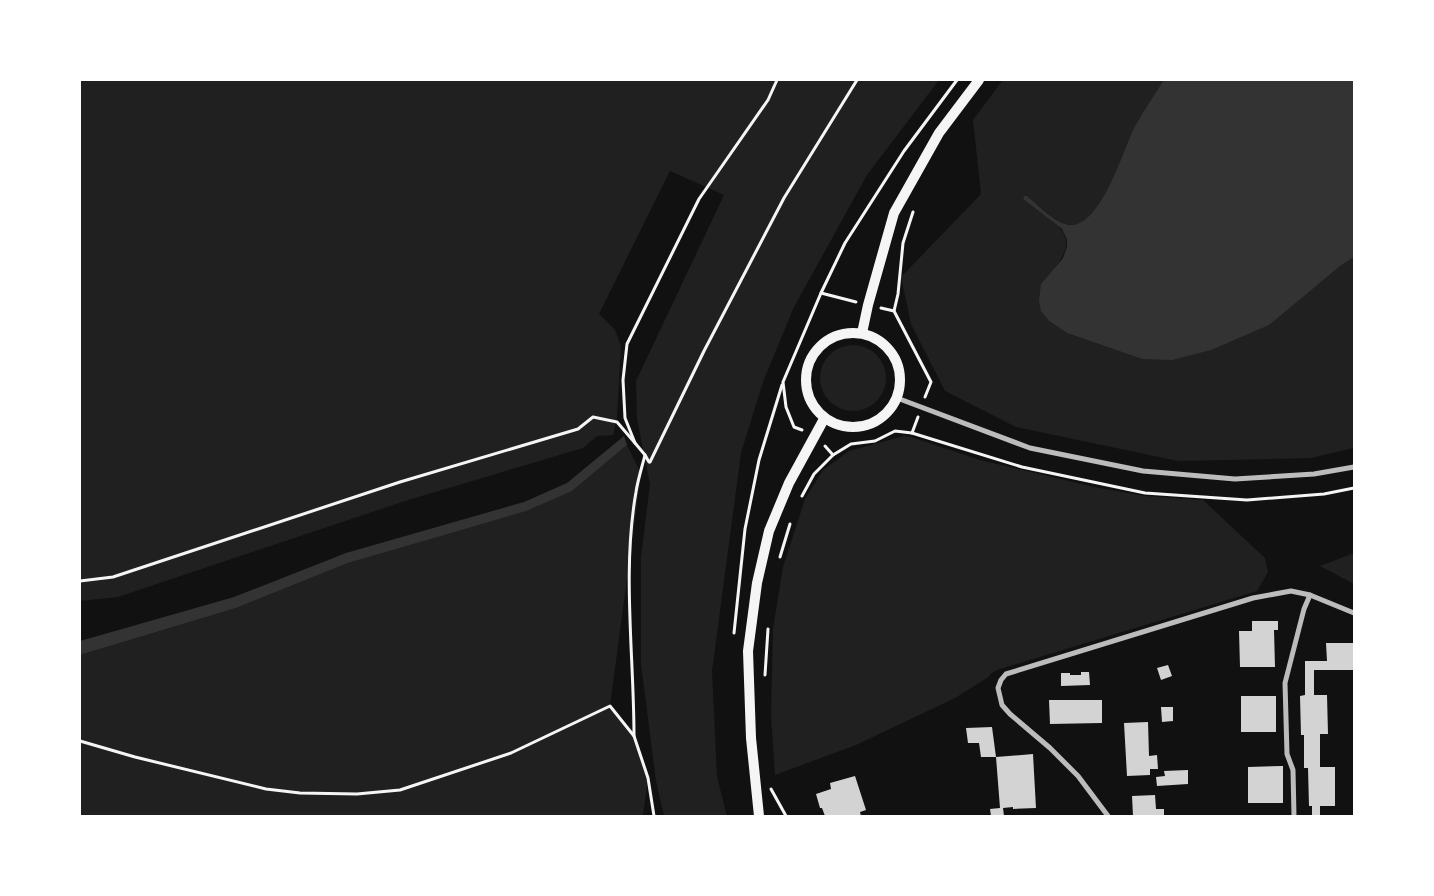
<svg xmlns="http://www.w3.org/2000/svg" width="1434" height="896" font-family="'Noto Sans',sans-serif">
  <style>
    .green { fill: #202020 }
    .water { fill: #333 }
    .building { fill: #d3d3d3 }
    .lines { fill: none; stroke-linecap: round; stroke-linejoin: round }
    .path { stroke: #f5f5f5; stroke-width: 3 }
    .minor { stroke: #bcbcbc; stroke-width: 5 }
    .secondary { stroke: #f5f5f5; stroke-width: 10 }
  </style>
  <rect width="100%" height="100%" fill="#111"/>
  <g class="green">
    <polygon points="80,80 939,80 867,175 794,307 763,382 741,453 712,671 717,777 727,816 664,816 656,781 641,664 641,557 650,484 637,419 636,381 724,195 670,171 599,314 615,330 621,346 617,417 613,435 597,436 583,448 405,501 118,597 80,601"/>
    <path d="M1003,80H1164C1154,95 1144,110 1135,126C1123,149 1102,225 1072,225C1058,225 1038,205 1027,196H1024L1023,199C1066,233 1086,235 1041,284L1049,321L1067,333L1142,359L1340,266L1354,257V448L1311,458L1178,461L1016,427L945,391L911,324L901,277L981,194L973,120Z"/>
    <circle cx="853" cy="378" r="33"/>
    <polygon points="904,436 911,437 980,460 1094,487 1145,496 1203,500 1265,558 1268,572 1257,591 1000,669 993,672 987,678 955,698 856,745 775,775 771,716 773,629 783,567 805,499 823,470 849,451"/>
    <polygon points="627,445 641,474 610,706 634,736 648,778 643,816 80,816 80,655 236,608 348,563 422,541 572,491"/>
    <polygon points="1354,553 1354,584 1320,566"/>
  </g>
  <g class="water">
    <path d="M1164,80H1354V257L1340,266L1269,325L1211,350L1172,360L1142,359L1067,333L1049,321L1041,311L1039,301L1041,284L1063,258L1067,247V239L1062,229L1023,199L1024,196H1027C1038,205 1057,225 1071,225C1102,225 1123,149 1135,126C1144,110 1154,95 1164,80Z"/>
    <polygon points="624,436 627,445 572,491 526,511 348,563 236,608 80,655 80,641 234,597 346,553 524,502 567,483"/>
  </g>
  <g class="building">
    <polygon points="1252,621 1278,621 1278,630 1274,630 1275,667 1240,667 1239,631 1252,631"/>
    <polygon points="1326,643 1354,643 1354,670 1314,670 1314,695 1327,695 1328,734 1320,734 1320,767 1335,767 1335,806 1320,806 1320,816 1312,816 1312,806 1309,806 1308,768 1304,768 1304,735 1301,735 1300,696 1305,695 1305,661 1327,661"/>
    <polygon points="1168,665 1172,676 1161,680 1157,668"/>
    <polygon points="1081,672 1089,672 1090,685 1061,686 1061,673 1070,673 1070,675 1081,675"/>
    <rect x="1241" y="696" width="35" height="36"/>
    <polygon points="1049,700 1102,700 1102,723 1050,724"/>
    <polygon points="1161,707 1173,707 1173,721 1162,722"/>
    <polygon points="1148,722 1149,756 1157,755 1158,769 1150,769 1150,775 1127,776 1124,723"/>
    <polygon points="992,727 996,757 981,757 979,743 968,743 966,728"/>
    <polygon points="1033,754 1036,808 1013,809 1013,807 1003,808 1004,816 991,816 990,809 1000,808 996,757"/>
    <polygon points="1283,766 1283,803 1248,803 1248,767"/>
    <polygon points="1188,770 1188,784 1157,786 1156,777 1165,776 1164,771"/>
    <polygon points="855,776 866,810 860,812 861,816 825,816 822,808 820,808 816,794 831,789 830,783"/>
    <polygon points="1155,795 1156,809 1164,809 1164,816 1133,816 1132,796"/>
  </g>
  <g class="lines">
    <g class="path">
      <polyline points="821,293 856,302"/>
      <polyline points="881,308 894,311 931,382 925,397"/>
      <polyline points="894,311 898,294 903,243 913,212"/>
      <polyline points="802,430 794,427 786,407 783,382 821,293 845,243 904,151 957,80"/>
      <polyline points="912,433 918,417"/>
      <polyline points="825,446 833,455"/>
      <polyline points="645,455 635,443 625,418 623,380 627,344 699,199 768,100 777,80"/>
      <polyline points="650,462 704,351 784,198 857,80"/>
      <polyline points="802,496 814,474 833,455 851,444 875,441 895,431 912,433 1022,467 1145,493 1247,500 1324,494 1354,488"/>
      <polyline points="780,557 790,524"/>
      <polyline points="80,581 113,577 400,482 578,429 593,417 617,422 635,443"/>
      <polyline points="734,633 745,529 759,460 782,385"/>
      <polyline points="765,675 768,629"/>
      <path d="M634,736C634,656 622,571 636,492C638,479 642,467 645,455L649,462"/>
      <polyline points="80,741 135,757 266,789 300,793 357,794 400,790 511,753 610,706 634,736 648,778 654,816"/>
      <polyline points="771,789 786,816"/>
    </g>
    <g class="minor">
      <polyline points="897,398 1030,448 1143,471 1235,479 1314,474 1354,467"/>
      <polyline points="1108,816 1078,776 1050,748 1010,714 1002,705 998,688 1001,680 1006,674 1253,598 1291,591 1310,595 1354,613"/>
      <polyline points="1294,816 1293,770 1287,754 1285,683 1304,609 1310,595"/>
    </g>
    <g class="secondary">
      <circle cx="853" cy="380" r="47"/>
      <polyline points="862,333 868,305 894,213 939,133 979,80"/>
      <polyline points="759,816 751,738 748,651 757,583 769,531 789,483 824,419"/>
    </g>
  </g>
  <rect width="1434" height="896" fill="none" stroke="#ffffff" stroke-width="162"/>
</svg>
